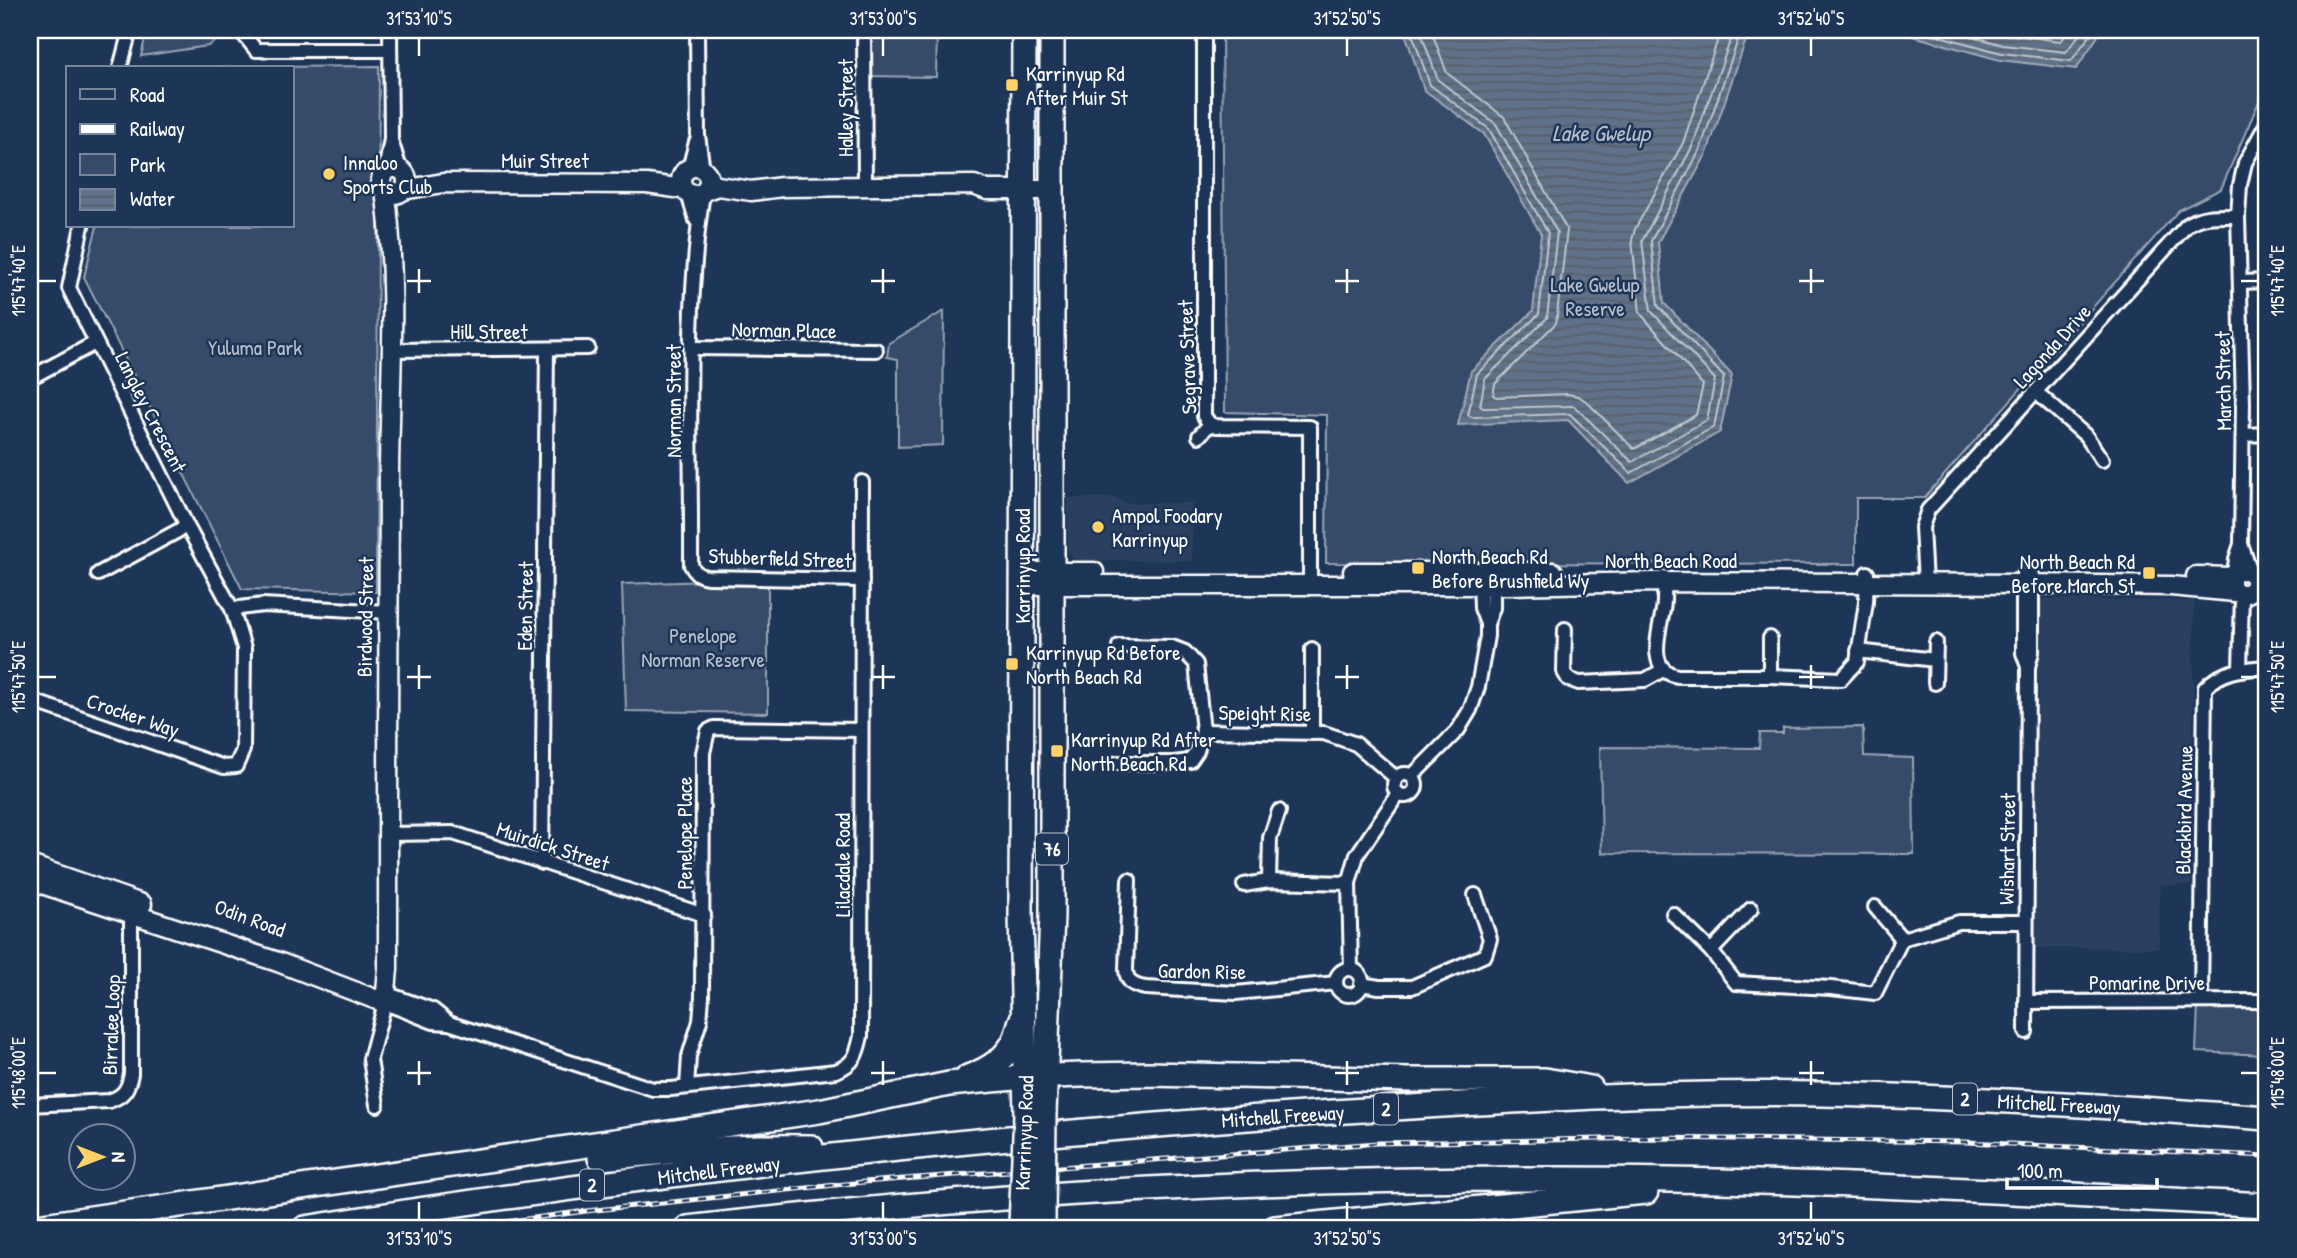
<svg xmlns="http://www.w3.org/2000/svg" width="2297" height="1258" font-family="'Patrick Hand',sans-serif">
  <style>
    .built { fill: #2a4161 }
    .green { fill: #364b69; stroke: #9aa5b4; stroke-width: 2 }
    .water { fill: url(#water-rules); stroke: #a0aab8; stroke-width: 2 }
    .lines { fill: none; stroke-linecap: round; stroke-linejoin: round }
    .shore { stroke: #c0c7d0; stroke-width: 2 }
    .street-casing { stroke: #fff; stroke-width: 18 }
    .secondary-casing { stroke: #fff; stroke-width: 23 }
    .highway-casing { stroke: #fff; stroke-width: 28 }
    .street { stroke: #1d3557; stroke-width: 12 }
    .secondary { stroke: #1d3557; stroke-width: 18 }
    .highway { stroke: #1d3557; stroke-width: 23 }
    .rail-casing { stroke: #fff; stroke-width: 5 }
    .rail { stroke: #1d3557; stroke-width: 2.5; stroke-dasharray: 8; stroke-linecap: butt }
    .highway-bridge-casing { stroke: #fff; stroke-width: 28; stroke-linecap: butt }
    .highway-bridge { stroke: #1d3557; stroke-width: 23 }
    .ticks { fill: none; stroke: #fff; stroke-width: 2.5 }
    .poi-dot { fill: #ffd166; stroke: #1d3557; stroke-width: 2.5 }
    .labels { text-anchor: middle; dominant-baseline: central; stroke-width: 5; stroke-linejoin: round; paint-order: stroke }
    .shield { fill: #1d3557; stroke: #bbc2cd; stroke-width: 2 }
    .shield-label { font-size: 19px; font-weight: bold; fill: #fff }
    .poi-label { font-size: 21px; fill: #fff; stroke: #1d3557; text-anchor: start }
    .street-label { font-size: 21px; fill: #fff; stroke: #1d3557 }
    .park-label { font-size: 21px; fill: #b9c0ca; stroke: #1d3557 }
    .water-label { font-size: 23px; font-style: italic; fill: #b8c0ca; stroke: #1d3557 }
    .neatline { fill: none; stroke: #fff; stroke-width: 2.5 }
    .ticks-label { font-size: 18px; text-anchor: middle; fill: #fff }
  </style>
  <defs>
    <pattern id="water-rules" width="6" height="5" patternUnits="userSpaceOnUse" patternTransform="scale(1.75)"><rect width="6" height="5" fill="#617289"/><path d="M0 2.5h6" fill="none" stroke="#555d67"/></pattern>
  </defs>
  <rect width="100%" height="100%" fill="#1d3557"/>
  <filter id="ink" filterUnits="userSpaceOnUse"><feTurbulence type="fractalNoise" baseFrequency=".0143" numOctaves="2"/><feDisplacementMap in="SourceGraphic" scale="14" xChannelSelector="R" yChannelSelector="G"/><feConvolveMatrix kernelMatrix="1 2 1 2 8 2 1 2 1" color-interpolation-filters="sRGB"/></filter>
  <g filter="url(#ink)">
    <g class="built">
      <polygon points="1112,497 1127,503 1193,503 1192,561 1074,560 1067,550 1068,498"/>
      <polygon points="2039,599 2194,601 2191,885 2160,885 2159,948 2036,948"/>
    </g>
    <g class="green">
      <polygon points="147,30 228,30 228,33 208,46 141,56"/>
      <polygon points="866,30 937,30 936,77 864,76"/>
      <polygon points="1222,30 2267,30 2267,90 2260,99 2221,189 2179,210 1924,498 1856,498 1856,564 1326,563 1327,415 1225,412"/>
      <polygon points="379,66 376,592 242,589 84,277 97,226 292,226 292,68 175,68"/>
      <polygon points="944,311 943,445 898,447 898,359 887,357 889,343"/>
      <polygon points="768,579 768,713 626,711 622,584"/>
      <polygon points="1863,727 1864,756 1913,758 1914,854 1602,853 1600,747 1759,748 1760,733 1783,733 1783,728"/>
      <polygon points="2198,1006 2267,1009 2267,1055 2196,1052"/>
    </g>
    <g class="water">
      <polygon points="1404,30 1806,30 1746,40 1707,153 1658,242 1664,303 1732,375 1720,432 1629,483 1568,420 1458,425 1471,371 1533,311 1541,234 1484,134 1424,90"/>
      <polygon points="1891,30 2102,30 2076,69 2000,60"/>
    </g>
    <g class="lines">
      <g class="shore">
        <polyline points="1411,30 1430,85 1489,129 1548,233 1539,314 1477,374 1468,415 1472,417 1570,414 1631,473 1714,427 1724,377 1658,306 1651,241 1700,150 1739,37 1744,33 1762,30"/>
        <polyline points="1420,30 1438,80 1496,124 1557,232 1547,318 1485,379 1480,406 1483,408 1574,406 1632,462 1707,420 1715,379 1651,311 1642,241 1692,147 1734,30"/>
        <polyline points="1431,30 1447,73 1504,117 1567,230 1556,323 1495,384 1493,395 1496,397 1567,394 1578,396 1586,401 1634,449 1696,415 1703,385 1640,313 1632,240 1635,229 1683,143 1721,30"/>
        <polyline points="1917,30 2002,53 2071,61 2094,30"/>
        <polyline points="1950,30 2003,45 2066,52 2083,30"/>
        <polyline points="1989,30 2005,34 2061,41 2070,30"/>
      </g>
      <defs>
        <g id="street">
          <polyline points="240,30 256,50 390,50"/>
          <polyline points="697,30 698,135 703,170"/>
          <polyline points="864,30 865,186"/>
          <polyline points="1204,30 1204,416 1210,424 1216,426 1310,427 1310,584"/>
          <polyline points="120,68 130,30"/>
          <polyline points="392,143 400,169"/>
          <polyline points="689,169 696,142"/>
          <polyline points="385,171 391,139 390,30"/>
          <path d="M703,193C684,314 692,443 691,565C695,573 699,576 708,577L862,580"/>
          <polyline points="688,194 696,220"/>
          <polyline points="2241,282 2267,281"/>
          <polyline points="692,348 876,350"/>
          <polyline points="391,350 588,348"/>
          <polyline points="30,378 95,343"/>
          <polyline points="2036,392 2086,436 2102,460"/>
          <polyline points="2243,435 2267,434"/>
          <polyline points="1199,436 1210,424"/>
          <polyline points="2234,573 2236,559 2241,544"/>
          <polyline points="2251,573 2241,544 2243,403 2238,216 2240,185 2245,163 2267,123"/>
          <polyline points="98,574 187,526"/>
          <polyline points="2023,575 2023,653 2028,667 2026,1032"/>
          <path d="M1664,577C1664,587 1665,600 1663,610C1659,632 1646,671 1678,676H1770L1841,679L1857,662L1866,602L1867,573"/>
          <path d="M1925,583L1922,527L1928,510L2187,225C2202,214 2221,216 2238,216"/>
          <polyline points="232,609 263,605 388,612"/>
          <polyline points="1487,624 1493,608 1493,580"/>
          <polyline points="1565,629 1564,672 1568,679 1579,683 1645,680 1663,670"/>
          <polyline points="1770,638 1770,676"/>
          <polyline points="1312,649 1312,733"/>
          <polyline points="1858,651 1935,660"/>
          <polyline points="2028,667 2032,652 2032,575"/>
          <polyline points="2240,669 2242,595"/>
          <polyline points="1935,683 1936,642"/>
          <polyline points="30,700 224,767 236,766 243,750 244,648 232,609 187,526 69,288 82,226"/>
          <polyline points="1203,731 1324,733 1356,744 1396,778"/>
          <polyline points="1117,763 1173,763 1190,761 1197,751 1203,731 1196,664 1185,652 1172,647 1119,646"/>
          <circle cx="1405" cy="785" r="11"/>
          <polyline points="1412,776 1458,730 1470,710 1478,687 1487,636 1487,624 1481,608 1480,578"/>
          <polyline points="388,834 453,833 704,915"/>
          <polyline points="542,863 547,350"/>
          <path d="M1129,880L1126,970C1127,983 1134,986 1146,988L1236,993L1336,983"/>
          <polyline points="1269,881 1270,838 1279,811"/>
          <polyline points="1244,885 1269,881 1349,883"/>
          <polyline points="1875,907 1902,939"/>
          <polyline points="1673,914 1711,951 1736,983 1831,988 1875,993 1902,939 1959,922 2025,922"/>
          <polyline points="1711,951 1751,909"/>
          <polyline points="1351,969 1349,883 1357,855 1398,794"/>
          <circle cx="1349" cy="982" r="13"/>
          <polyline points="1361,984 1379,987 1412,987 1485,955 1490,939 1475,895"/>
          <polyline points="385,993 433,1010 449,1023"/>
          <path d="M2201,1001L2205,688C2221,670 2244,669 2267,667"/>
          <polyline points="2026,1002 2267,1001"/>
          <polyline points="687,1087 689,1056 700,1021 702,997 703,753 708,731 714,728 861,730"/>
          <path d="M30,1105L109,1101C124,1096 128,1089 131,1074V908"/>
          <path d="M377,1105L370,1059L385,1003L433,1022L449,1023L653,1089H671L836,1071C854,1064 857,1055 861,1036L862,482"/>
        </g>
        <g id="secondary">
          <circle cx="695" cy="181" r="14"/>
          <circle cx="394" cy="181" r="13"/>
          <polyline points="403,190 443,183 647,184 683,189"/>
          <polyline points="706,190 718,186 751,191 782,187 974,185 987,190 1051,190"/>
          <circle cx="2243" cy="582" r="12"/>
          <polyline points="1022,572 1094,572"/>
          <polyline points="1353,572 1553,572"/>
          <polyline points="2196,576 2231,577"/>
          <polyline points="1023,585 1508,585 1656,582 2023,584 2171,586 2235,592"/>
          <polyline points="30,865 142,904"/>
          <path d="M30,880L278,962L385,1003L388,969C388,803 388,636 389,470C390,378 398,282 385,190"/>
        </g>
        <g id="highway">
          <polyline points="1024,30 1021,915 1026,1114"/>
          <path d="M968,1077C987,1070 1008,1058 1016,1037C1018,1032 1019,1026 1021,1021"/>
          <polyline points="1044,1113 1052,915 1052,30"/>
          <path d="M600,1158C670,1152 740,1145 811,1147"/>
          <polyline points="30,1227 819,1111 949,1084 1026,1077 1081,1075 1149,1074 1410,1080 1545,1080 1591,1088"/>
          <path d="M305,1228C640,1173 978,1136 1318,1113C1485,1102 1654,1091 1822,1094C1971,1097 2119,1107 2267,1118"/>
          <path d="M688,1228C978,1194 1269,1178 1561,1179C1796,1179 2032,1193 2267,1205"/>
          <polyline points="1275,1228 1646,1192"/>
        </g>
      </defs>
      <use href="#street" class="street-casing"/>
      <use href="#secondary" class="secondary-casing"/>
      <use href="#highway" class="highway-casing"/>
      <use href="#street" class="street"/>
      <use href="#secondary" class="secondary"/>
      <use href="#highway" class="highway"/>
      <defs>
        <polyline id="rail" points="460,1228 586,1211 864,1182 1377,1143 1656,1138 1966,1142 2267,1156"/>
      </defs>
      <use href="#rail" class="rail-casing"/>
      <use href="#rail" class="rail"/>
      <defs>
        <g id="highway-bridge">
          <polyline points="1043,1222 1044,1113"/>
          <polyline points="1021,1224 1026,1114"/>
        </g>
      </defs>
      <use href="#highway-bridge" class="highway-bridge-casing"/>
      <use href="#highway-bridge" class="highway-bridge"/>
    </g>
  </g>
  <path class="ticks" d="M419,38V56M883,38V56M1347,38V56M1811,38V56M419,269V293M883,269V293M1347,269V293M1811,269V293M38,281H56M407,281H431M871,281H895M1335,281H1359M1799,281H1824M2241,281H2258M419,665V689M883,665V689M1347,665V689M1811,665V689M38,677H56M407,677H431M871,677H895M1335,677H1359M1799,677H1824M2241,677H2258M419,1061V1085M883,1061V1085M1347,1061V1085M1811,1061V1085M38,1073H56M407,1073H431M871,1073H895M1335,1073H1359M1799,1073H1824M2241,1073H2258M419,1202V1220M883,1202V1220M1347,1202V1220M1811,1202V1220"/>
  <g class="poi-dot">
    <rect x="1005" y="78" width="14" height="14" rx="3.5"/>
    <circle cx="329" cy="174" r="7"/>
    <circle cx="1098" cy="527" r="7"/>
    <rect x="1411" y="561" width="14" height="14" rx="3.5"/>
    <rect x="2142" y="566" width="14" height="14" rx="3.5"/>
    <rect x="1005" y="657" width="14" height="14" rx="3.5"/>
    <rect x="1050" y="744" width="14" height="14" rx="3.5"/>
  </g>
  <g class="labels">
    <g class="shield">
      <rect x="1036" y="833.5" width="32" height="31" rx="5"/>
      <rect x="1953" y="1083.5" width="24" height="31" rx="5"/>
      <rect x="1374" y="1093.5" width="24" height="31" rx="5"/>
      <rect x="580" y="1169.5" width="24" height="31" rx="5"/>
    </g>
    <g class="shield-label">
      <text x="1052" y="849">76</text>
      <text x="1965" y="1099">2</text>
      <text x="1386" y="1109">2</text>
      <text x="592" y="1185">2</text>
    </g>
    <g class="poi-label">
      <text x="1026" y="73">Karrinyup Rd<tspan x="1026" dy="24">After Muir St</tspan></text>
      <text x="343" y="162">Innaloo<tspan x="343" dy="24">Sports Club</tspan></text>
      <text x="1112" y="515">Ampol Foodary<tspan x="1112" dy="24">Karrinyup</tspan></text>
      <text x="1432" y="556">North Beach Rd<tspan x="1432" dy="24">Before Brushfield Wy</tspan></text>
      <text x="2135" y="561" text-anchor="end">North Beach Rd<tspan x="2135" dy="24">Before March St</tspan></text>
      <text x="1026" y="652">Karrinyup Rd Before<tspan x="1026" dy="24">North Beach Rd</tspan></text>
      <text x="1071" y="739">Karrinyup Rd After<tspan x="1071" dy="24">North Beach Rd</tspan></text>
    </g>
    <g class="street-label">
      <text transform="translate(845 108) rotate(-90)">Halley Street</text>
      <text x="545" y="160">Muir Street</text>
      <text transform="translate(784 330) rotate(1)">Norman Place</text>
      <text x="489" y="331">Hill Street</text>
      <text transform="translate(2052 346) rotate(-48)">Lagonda Drive</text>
      <text transform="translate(1187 357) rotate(-92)">Segrave Street</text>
      <text transform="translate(2223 381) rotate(-91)">March Street</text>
      <text transform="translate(673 401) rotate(-90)">Norman Street</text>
      <text transform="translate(151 412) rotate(63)">Langley Crescent</text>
      <text transform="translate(780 558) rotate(2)">Stubberfield Street</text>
      <text x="1671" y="560">North Beach Road</text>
      <text transform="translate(1022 566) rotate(-90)">Karrinyup Road</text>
      <text transform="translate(525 606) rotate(-89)">Eden Street</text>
      <text transform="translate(365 617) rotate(-89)">Birdwood Street</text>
      <text transform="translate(1265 713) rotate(1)">Speight Rise</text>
      <text transform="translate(133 715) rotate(19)">Crocker Way</text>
      <text transform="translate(2184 810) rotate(-89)">Blackbird Avenue</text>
      <text transform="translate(684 833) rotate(-90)">Penelope Place</text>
      <text transform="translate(553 846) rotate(18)">Muirdick Street</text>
      <text transform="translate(2007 849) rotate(-89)">Wishart Street</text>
      <text transform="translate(842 865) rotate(-90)">Lilacdale Road</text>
      <text transform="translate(250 918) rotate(20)">Odin Road</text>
      <text transform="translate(1202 971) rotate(1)">Gardon Rise</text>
      <text x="2147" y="982">Pomarine Drive</text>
      <text transform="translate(111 1025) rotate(-88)">Birralee Loop</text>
      <text transform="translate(2059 1104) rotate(3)">Mitchell Freeway</text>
      <text transform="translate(1283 1116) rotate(-4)">Mitchell Freeway</text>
      <text transform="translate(1024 1133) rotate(-88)">Karrinyup Road</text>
      <text transform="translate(719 1170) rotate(-7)">Mitchell Freeway</text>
    </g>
    <g class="park-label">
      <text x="1595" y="284">Lake Gwelup<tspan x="1595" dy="24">Reserve</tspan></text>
      <text x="255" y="347">Yuluma Park</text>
      <text x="703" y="635">Penelope<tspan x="703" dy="24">Norman Reserve</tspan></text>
    </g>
    <g class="water-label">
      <text x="1601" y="132">Lake Gwelup</text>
    </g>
  </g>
  <rect width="2297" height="1258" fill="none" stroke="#1d3557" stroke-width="77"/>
  <rect x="66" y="66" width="228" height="161" fill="#1d3557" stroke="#77869a" stroke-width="2"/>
  <rect x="80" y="89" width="35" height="10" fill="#1d3557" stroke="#77869a" stroke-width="2"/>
  <text x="130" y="102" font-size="21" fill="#ffffff">Road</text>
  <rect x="80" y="124" width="35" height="10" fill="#ffffff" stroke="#77869a" stroke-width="2"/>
  <text x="130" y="136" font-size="21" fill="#ffffff">Railway</text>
  <rect x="80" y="154" width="35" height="21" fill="#364b69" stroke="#77869a" stroke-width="2"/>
  <text x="130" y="172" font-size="21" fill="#ffffff">Park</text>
  <rect x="80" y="189" width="35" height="21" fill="url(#water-rules)" stroke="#77869a" stroke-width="2"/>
  <text x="130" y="206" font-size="21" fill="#ffffff">Water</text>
  <g transform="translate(102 1157) rotate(90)"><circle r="33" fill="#1d3557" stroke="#77869a" stroke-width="2"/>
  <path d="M0-5L12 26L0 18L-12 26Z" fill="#ffd166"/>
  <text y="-10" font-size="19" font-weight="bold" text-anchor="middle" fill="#ffffff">N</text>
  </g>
  <path d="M2007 1178v10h150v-10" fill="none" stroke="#ffffff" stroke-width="3.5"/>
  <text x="2017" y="1178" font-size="21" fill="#ffffff" stroke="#1d3557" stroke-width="5" paint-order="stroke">100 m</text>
  <rect x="38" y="38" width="2220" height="1182" class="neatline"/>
  <g class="ticks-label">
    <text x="419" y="25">31°53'10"S</text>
    <text x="883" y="25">31°53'00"S</text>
    <text x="1347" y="25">31°52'50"S</text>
    <text x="1811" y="25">31°52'40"S</text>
    <text transform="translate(2278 281) rotate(-90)" y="6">115°47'40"E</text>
    <text transform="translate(19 281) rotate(-90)" y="6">115°47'40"E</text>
    <text transform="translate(2278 677) rotate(-90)" y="6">115°47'50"E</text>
    <text transform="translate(19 677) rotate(-90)" y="6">115°47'50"E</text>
    <text transform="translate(2278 1073) rotate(-90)" y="6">115°48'00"E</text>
    <text transform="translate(19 1073) rotate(-90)" y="6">115°48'00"E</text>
    <text x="419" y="1245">31°53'10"S</text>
    <text x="883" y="1245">31°53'00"S</text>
    <text x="1347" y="1245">31°52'50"S</text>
    <text x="1811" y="1245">31°52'40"S</text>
  </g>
</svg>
